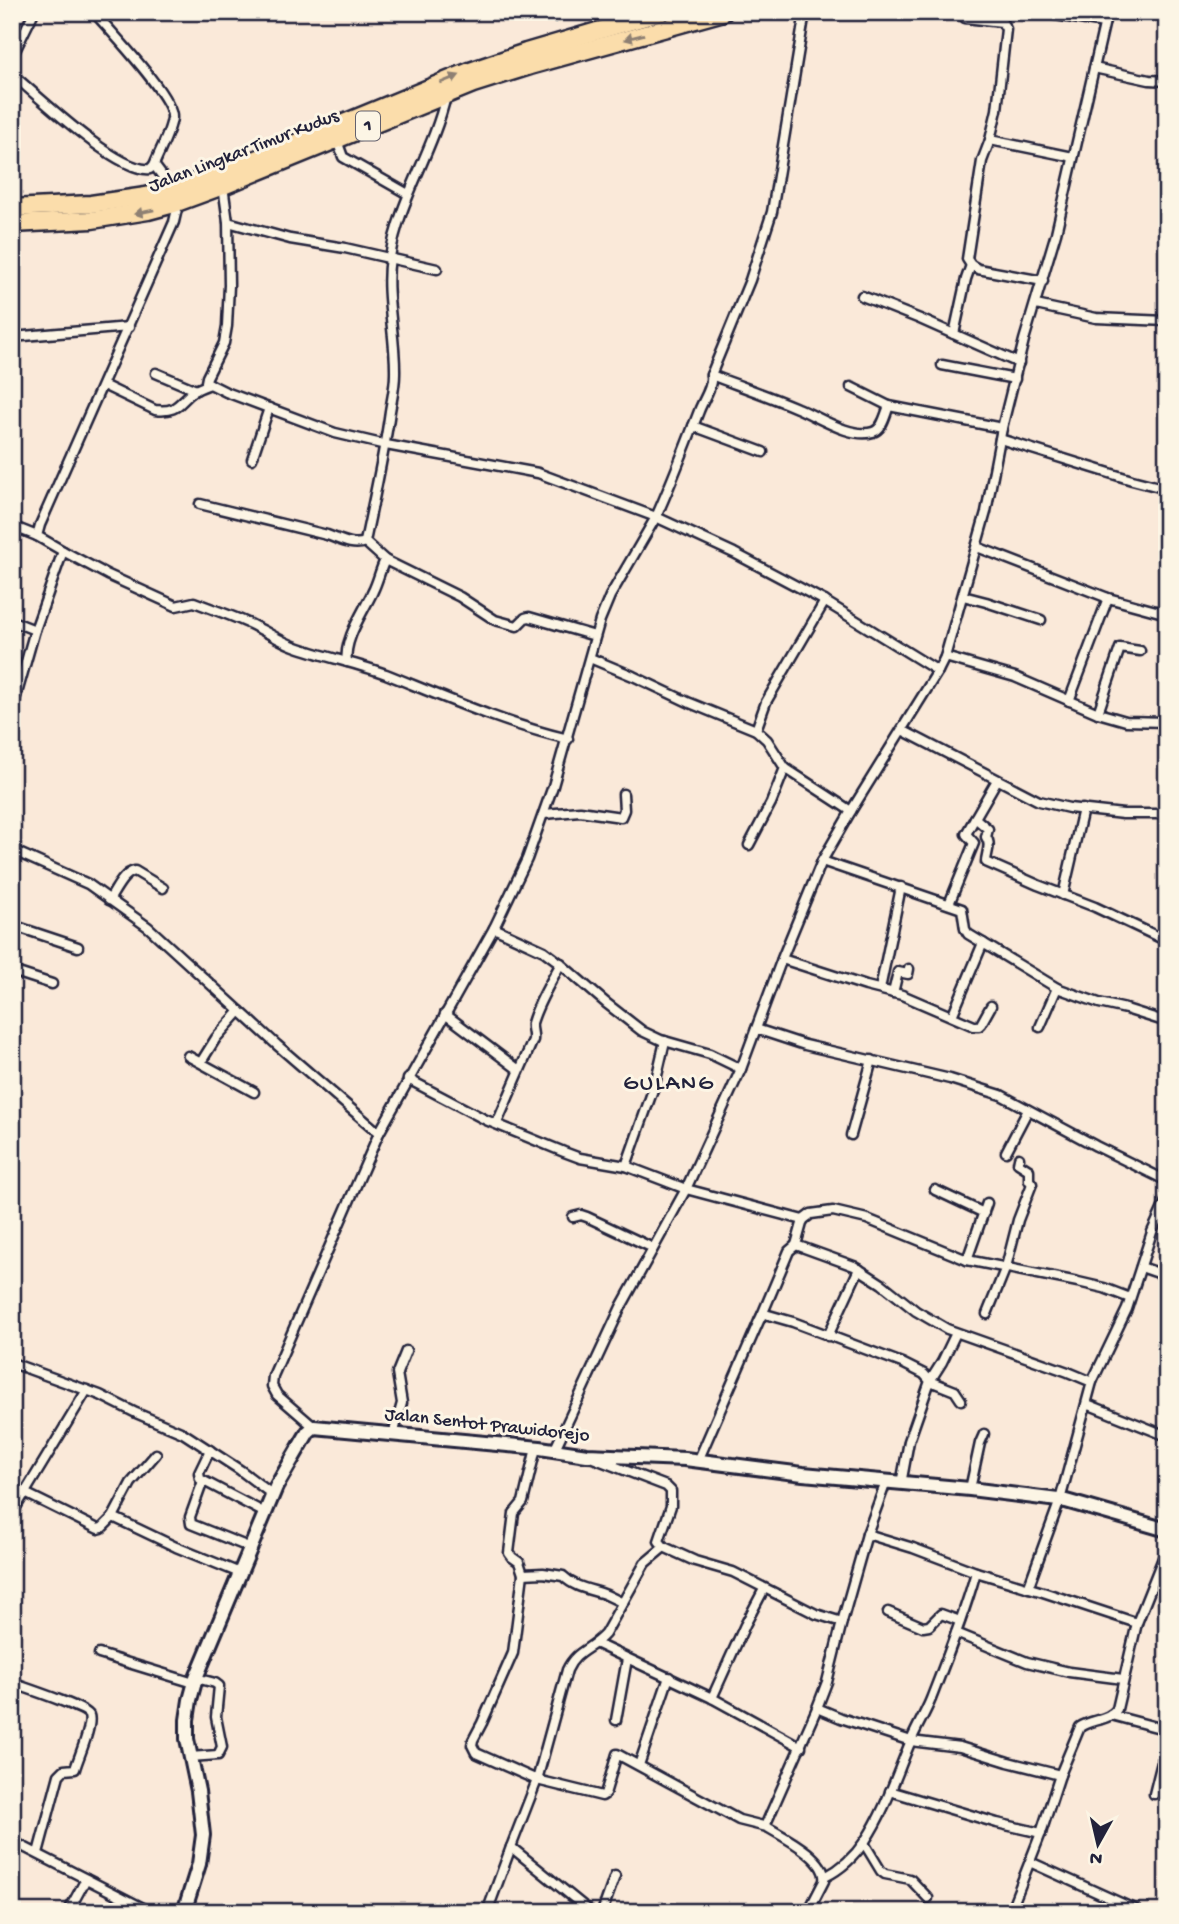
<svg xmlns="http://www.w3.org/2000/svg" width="1179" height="1924" font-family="'Gochi Hand',sans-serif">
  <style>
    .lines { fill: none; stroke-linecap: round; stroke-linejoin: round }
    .stream { stroke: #5d8ca0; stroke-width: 2.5 }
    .street-casing { stroke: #22223b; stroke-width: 13 }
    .secondary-casing { stroke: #22223b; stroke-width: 18 }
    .highway-casing { stroke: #22223b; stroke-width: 21 }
    .street { stroke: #fcf5e5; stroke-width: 8 }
    .secondary { stroke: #fcf5e5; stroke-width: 12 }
    .highway { stroke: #fbddab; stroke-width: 16 }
    .oneway { fill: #8e8073 }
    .labels { text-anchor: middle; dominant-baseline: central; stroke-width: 6; stroke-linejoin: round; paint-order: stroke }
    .shield { fill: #fcf5e5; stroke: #63616e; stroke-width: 2 }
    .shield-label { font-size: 18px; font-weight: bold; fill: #22223b }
    .street-label { font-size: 19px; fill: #22223b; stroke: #fcf5e5 }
    .quarter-label { font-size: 23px; letter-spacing: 2px; fill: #22223b; stroke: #fcf5e5 }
  </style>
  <rect width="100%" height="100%" fill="#fae9d9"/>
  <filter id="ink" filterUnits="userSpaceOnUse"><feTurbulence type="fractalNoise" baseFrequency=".0143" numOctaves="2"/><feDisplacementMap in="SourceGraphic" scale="14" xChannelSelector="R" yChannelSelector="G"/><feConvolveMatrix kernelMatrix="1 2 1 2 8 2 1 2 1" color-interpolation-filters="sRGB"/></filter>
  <g filter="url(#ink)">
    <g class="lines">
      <polyline class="stream" points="556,22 558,12"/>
      <defs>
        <g id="street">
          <path d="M94,12C109,30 174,97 172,118C170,133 160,150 154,165L163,177L167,192"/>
          <polyline points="961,12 965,18 1002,22 1006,29 997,110 990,140 1073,157"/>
          <polyline points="1037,12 1104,23"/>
          <polyline points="12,57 34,12"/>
          <polyline points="1094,68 1149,80 1167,81"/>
          <path d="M12,74C38,96 118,173 150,169L154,165"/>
          <path d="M446,96C433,152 399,200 390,257C384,296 396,335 395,374C395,386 392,399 390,411C384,455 374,498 365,542L385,560L460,597L495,620L517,626L525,618L529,617L595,636"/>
          <polyline points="342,137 339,146 343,157 408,194"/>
          <polyline points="990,140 982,161 967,259 971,265 978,269 1043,281"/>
          <polyline points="223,186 228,222 229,285 227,326 224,343 207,377 206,382 226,392 335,433 386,445 538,473 656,517 610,596 600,620 553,786 527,859 494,928 379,1133 273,1376 272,1386 277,1395 314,1427"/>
          <polyline points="228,222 290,239 345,248 437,269"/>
          <polyline points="862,296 920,319 1019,363"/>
          <polyline points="1036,305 1096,318 1167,321"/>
          <polyline points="954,334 966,279 971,265"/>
          <polyline points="12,337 129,327"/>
          <polyline points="942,365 1015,379"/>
          <polyline points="156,373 196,390"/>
          <polyline points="711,375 750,280 772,212 805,12"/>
          <path d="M103,385L155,410C179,413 178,402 194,391C199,388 205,386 210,384"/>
          <polyline points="851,387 889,406"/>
          <polyline points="693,426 763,452"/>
          <polyline points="1000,439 1132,480 1167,489"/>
          <polyline points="252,459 269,408"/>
          <path d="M200,504L327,535C339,539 353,547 365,542"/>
          <polyline points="12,526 37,536"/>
          <polyline points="977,547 1108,598 1167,614"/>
          <path d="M63,551L108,575L176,606L194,602L202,605C220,612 239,618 256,627C269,633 280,641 294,646C324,657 356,663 386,674C446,698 505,724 568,739"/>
          <polyline points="963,596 986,602 1041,620"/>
          <polyline points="12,621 35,630"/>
          <polyline points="945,657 1015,677 1098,713 1126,721 1167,722"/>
          <polyline points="590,658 633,676 690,703 756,730 767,740 785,768 851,811"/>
          <path d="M347,662C343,640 364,611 373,591C378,581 380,570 385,560"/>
          <path d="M938,671L821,599L734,553L656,517C672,482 685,447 699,411C703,400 713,387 711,375C740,386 769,396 797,408C817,416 851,439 873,432C883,429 885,415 889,406L1002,428"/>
          <polyline points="1069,701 1108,598"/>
          <polyline points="12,711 35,630 63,551 37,536 40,525 174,222 177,209 174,203"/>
          <polyline points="1098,713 1120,648 1140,651"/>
          <polyline points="756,730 766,702 825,601"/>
          <polyline points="902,730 1039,801 1069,808 1123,814 1167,814"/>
          <path d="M997,780L975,818L988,829L986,837C992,845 986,853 986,862L1038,885L1095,907L1167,941"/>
          <polyline points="544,814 580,811 621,817 624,810 623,794"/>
          <polyline points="749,845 771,803 785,768"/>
          <polyline points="12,850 88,884 148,927 277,1045 379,1133"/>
          <polyline points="822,861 962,909 965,929 968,934 1057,988 1099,1003 1126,1009 1167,1022"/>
          <polyline points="1063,895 1083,809"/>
          <path d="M109,900C116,890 123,873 135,871L163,888"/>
          <polyline points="949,904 974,843 966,834 975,818"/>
          <polyline points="12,925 78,947"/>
          <polyline points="494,928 544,951 556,960 606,1003 642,1031 661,1040 710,1054 741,1069"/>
          <polyline points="782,959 866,986 902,995 974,1026 979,1026 981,1024 991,1006"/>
          <polyline points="12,971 52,984"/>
          <polyline points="880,989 901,887"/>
          <polyline points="893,993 898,972 908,974 909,969"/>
          <polyline points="445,1014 519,1070"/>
          <polyline points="952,1016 983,943"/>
          <polyline points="1040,1027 1057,988"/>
          <polyline points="756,1029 805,1045 950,1079 1001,1095 1096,1146 1167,1181"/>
          <polyline points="188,1056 254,1092"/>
          <polyline points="201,1062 216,1038 240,1011"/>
          <polyline points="408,1079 486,1120 564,1152 580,1158 626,1166 686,1189 803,1220 796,1245 854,1266 882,1284 916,1311 947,1329 1068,1372 1092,1382"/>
          <path d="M497,1123L533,1040C534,1033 531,1029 532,1023C538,1002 551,982 561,963"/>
          <polyline points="851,1135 872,1060"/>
          <polyline points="1006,1152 1028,1110"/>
          <polyline points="626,1166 655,1084 665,1041"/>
          <polyline points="935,1190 984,1213"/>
          <polyline points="573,1217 581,1215 587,1217 653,1248"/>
          <polyline points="803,1220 811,1214 833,1211 867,1219 967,1260 1078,1282 1104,1288 1130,1298"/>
          <polyline points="967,1260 987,1203"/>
          <polyline points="1141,1267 1167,1276"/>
          <polyline points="987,1314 1006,1267 1018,1220 1032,1184 1029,1180 1029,1170 1018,1163 1019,1158"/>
          <polyline points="762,1315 789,1251 796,1245"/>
          <polyline points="956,1333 942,1362 930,1381 955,1391 961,1400"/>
          <polyline points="828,1336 859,1269"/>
          <polyline points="12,1363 100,1395 136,1413 183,1433 240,1470 273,1495"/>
          <polyline points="1087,1404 1167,1436"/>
          <polyline points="393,1435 402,1403 397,1373 406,1351"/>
          <polyline points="536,1448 523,1502 514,1513 509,1553 512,1557 519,1562 523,1574 513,1653 482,1723 473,1740 472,1745 476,1753 537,1780 602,1796 605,1794 617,1754 739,1820 767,1827"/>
          <polyline points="210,1450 199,1473 200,1479 265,1513"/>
          <polyline points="554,1451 621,1307 686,1189 741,1069 783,956 822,861 851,811 938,671 945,657 986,512 1002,428 1024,340 1056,233 1107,12"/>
          <path d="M593,1458L666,1486L671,1491V1506L659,1541L664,1547L695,1561L733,1572L816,1614L842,1622L827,1682L817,1708L766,1824L767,1827C784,1837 828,1859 824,1881L808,1912"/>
          <polyline points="698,1461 759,1321 762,1315 765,1314 793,1322 902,1363 924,1374 930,1381 909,1441 901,1484"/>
          <polyline points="203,1481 190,1517 191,1524 251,1548"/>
          <polyline points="12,1489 25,1493 98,1529 102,1528 113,1517 176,1547 240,1573"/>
          <polyline points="970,1489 980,1443 984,1434"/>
          <polyline points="12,1514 87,1390"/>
          <polyline points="113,1517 131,1483 156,1454"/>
          <polyline points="867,1534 913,1548 976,1572"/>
          <path d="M523,1574L543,1573L563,1576C574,1587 588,1589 601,1593C608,1595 616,1600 623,1603"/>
          <polyline points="1028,1588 1060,1500 1092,1382 1127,1309 1152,1232 1167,1199"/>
          <polyline points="888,1612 923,1627 929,1626 941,1614 960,1621"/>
          <polyline points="842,1622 867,1534 886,1482"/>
          <polyline points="956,1633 1027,1662 1069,1672 1123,1679"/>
          <polyline points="597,1644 712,1698 801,1747"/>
          <polyline points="99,1654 194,1683"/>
          <path d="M12,1683C23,1687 87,1708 89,1715C93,1726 78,1758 75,1769L64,1770L59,1775L38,1853"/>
          <polyline points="712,1698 745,1625 764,1589"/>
          <polyline points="817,1708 841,1718 911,1741 960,1747 1008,1762 1060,1775"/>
          <polyline points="1111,1715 1160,1728 1167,1733"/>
          <polyline points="616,1720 627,1659"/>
          <polyline points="190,1757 218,1755 222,1747 216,1717 219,1686 215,1683 196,1678"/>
          <polyline points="639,1765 669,1677"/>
          <polyline points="890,1791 997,1823 1041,1833"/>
          <polyline points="1154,1794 1167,1742"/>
          <polyline points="12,1841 151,1912"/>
          <polyline points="864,1843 881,1871 885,1874 910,1879 928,1898"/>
          <polyline points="1030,1862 1136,1910"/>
          <path d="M825,1877C841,1869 855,1856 865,1841C885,1811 896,1776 910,1743C916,1728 925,1714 931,1699C947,1658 964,1615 976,1572L1043,1592L1137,1623"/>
          <polyline points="68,1912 86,1879"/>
          <polyline points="487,1912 511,1847"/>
          <path d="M591,1912L511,1847L537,1780L567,1670C576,1650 591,1650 605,1634L645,1563L664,1547"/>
          <polyline points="602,1912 615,1876"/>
          <path d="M1010,1912L1041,1833L1060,1775L1080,1727C1091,1719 1109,1721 1117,1709L1137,1623L1167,1548"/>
        </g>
        <polyline id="secondary" points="184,1912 199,1864 203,1835 198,1791 187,1739 187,1720 190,1700 196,1678 276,1487 308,1432 314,1427 540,1448 587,1455 685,1459 803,1474 970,1489 1066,1501 1167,1530"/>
        <g id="highway">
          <polyline points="12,208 91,204 146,196 166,191 220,174 470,71 526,52 662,12"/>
          <polyline points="12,224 92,220 148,211 174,204 223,186 473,84 530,66 724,12"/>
        </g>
      </defs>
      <use href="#street" class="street-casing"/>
      <use href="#secondary" class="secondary-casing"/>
      <use href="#highway" class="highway-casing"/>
      <use href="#street" class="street"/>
      <use href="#secondary" class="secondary"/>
      <use href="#highway" class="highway"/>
    </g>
    <defs><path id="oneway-solid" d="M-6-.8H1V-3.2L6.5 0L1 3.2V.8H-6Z" transform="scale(1.75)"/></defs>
    <g class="oneway">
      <use href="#oneway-solid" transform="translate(634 37) rotate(165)"/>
      <use href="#oneway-solid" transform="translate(450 79) rotate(-22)"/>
      <use href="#oneway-solid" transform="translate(144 212) rotate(168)"/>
    </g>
  </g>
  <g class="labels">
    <rect class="shield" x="356" y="111.5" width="24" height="29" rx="5"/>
    <g class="shield-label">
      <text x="368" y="126">1</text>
    </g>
    <g class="street-label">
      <text transform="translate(244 152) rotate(-21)">Jalan Lingkar Timur Kudus</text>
      <text transform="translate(487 1426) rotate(6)">Jalan Sentot Prawidorejo</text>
    </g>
    <g class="quarter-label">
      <text x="669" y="1084">GULANG</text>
    </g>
  </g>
  <rect width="1179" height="1924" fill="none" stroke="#fcf5e5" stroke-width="42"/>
  <rect x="21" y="21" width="1137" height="1882" fill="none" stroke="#22223b" stroke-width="2.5" filter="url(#ink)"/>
  <g transform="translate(1098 1844) rotate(188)" stroke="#fcf5e5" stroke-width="5" paint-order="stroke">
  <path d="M0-5L12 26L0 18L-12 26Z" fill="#22223b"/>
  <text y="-10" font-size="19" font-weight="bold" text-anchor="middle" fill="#22223b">N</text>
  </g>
</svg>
